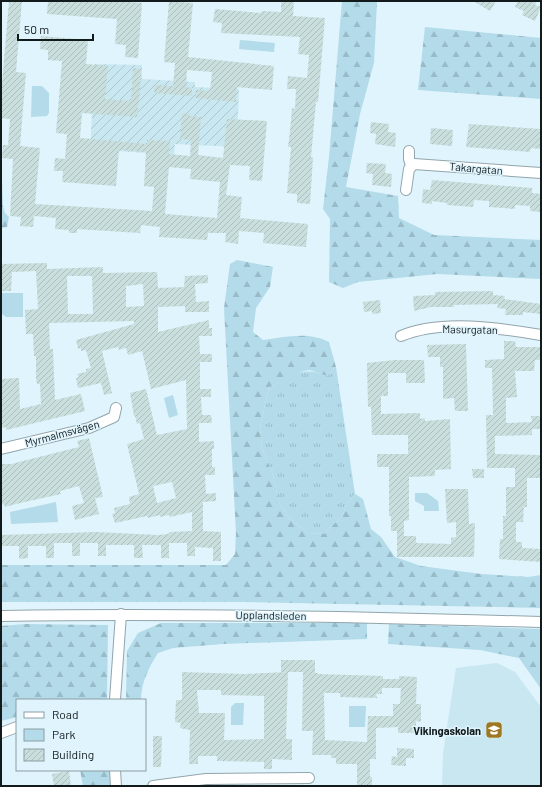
<svg xmlns="http://www.w3.org/2000/svg" width="542" height="787" font-family="Barlow,sans-serif">
  <style>
    .built { fill: #c9e7f1 }
    .industrial { fill: url(#industrial-furrows) }
    .grass { fill: url(#grass-tufts) }
    .forest { fill: url(#forest-firs) }
    .park { fill: #b3dbea }
    .building { fill: url(#building-hatch); fill-rule: evenodd }
    .lines { fill: none; stroke-linecap: round; stroke-linejoin: round }
    .minor-casing { stroke: #92a5ac; stroke-width: 12 }
    .minor { stroke: #fff; stroke-width: 10 }
    .labels { text-anchor: middle; dominant-baseline: central; stroke-width: 3; stroke-linejoin: round; paint-order: stroke }
    .street-label { font-size: 11px; fill: #121a1c; stroke: #dff4fc }
    .poi-label { font-size: 11px; font-weight: bold; fill: #121a1c; stroke: #dff4fc; text-anchor: end }
  </style>
  <defs>
    <pattern id="industrial-furrows" width="10" height="10" patternUnits="userSpaceOnUse"><rect width="10" height="10" fill="#c9e7f1"/><path d="M-1 1l2-2M0 10L10 0M9 11l2-2" fill="none" stroke="#acc6ce"/></pattern>
    <pattern id="grass-tufts" width="24" height="20" patternUnits="userSpaceOnUse"><rect width="24" height="20" fill="#b3dbea"/><path d="M3 7l-1-3M5 7V3M7 7l1-3M15 17l-1-3M17 17v-4M19 17l1-3" fill="none" stroke="#99bbc8"/></pattern>
    <pattern id="forest-firs" width="22" height="20" patternUnits="userSpaceOnUse"><rect width="22" height="20" fill="#b3dbea"/><path d="M5 1l3.5 6h-7zM16 11l3.5 6h-7z" fill="#99bbc8"/></pattern>
    <pattern id="building-hatch" width="6" height="6" patternUnits="userSpaceOnUse"><rect width="6" height="6" fill="#c8dfde"/><path d="M-1 1l2-2M0 6l6-6M5 7l2-2" fill="none" stroke="#abbfbe"/></pattern>
  </defs>
  <rect width="100%" height="100%" fill="#dff4fc"/>
  <polygon class="built" points="497,663 515,672 541,707 541,786 442,786 443,753 456,668"/>
  <polygon class="industrial" points="95,64 142,65 142,79 195,82 195,87 239,89 237,147 175,144 174,155 90,149"/>
  <path class="grass" d="M336,367L355,494L350,499L342,516L324,534L308,533L288,517L279,502L273,475L262,448L260,428L269,387C292,376 302,365 327,376Z"/>
  <g class="forest">
    <polygon points="342,1 377,1 374,63 360,114 346,187 398,196 399,218 434,235 541,240 541,279 437,274 358,282 343,288 329,282 330,219 323,209 329,157"/>
    <polygon points="425,27 541,38 541,99 418,90"/>
    <polygon points="1,153 3,206 5,213 9,217 7,227 1,228"/>
    <path d="M237,260L273,267L270,287L256,308L253,332L263,340C284,337 309,331 329,342L336,367L327,376L310,370L303,371L269,387L260,428L262,448L273,475L279,502L288,517L308,533L324,534L342,516L350,499L355,494L363,499L371,529L381,537L395,557L421,566L481,574L528,577L541,575V608L246,602H1V565H226L235,554L236,533L224,308L230,264Z"/>
    <path d="M161,623H367V639L223,644L173,648L158,653C149,667 141,683 141,700H126L127,651L138,633Z"/>
    <polygon points="25,624 108,625 107,700 17,700 17,717 1,721 1,626"/>
    <polygon points="389,624 541,629 541,689 519,658 480,650 388,644"/>
    <polygon points="80,770 111,770 111,786 83,786"/>
  </g>
  <g class="park">
    <polygon points="240,40 275,43 274,52 239,49"/>
    <polygon points="32,86 42,86 49,93 49,113 47,116 31,117"/>
    <polygon points="2,293 23,293 23,317 6,317 2,314"/>
    <polygon points="173,395 178,415 169,418 164,398"/>
    <polygon points="415,493 427,493 438,501 439,511 424,511 424,506 415,501"/>
    <polygon points="56,502 58,522 11,524 10,512"/>
    <polygon points="235,703 244,703 243,725 231,725 231,707"/>
    <polygon points="349,706 366,706 365,727 349,727"/>
  </g>
  <g class="building">
    <path d="M9,1H22L16,72L26,73L20,146L40,148L35,204L152,211L154,187L144,186L146,152L119,150L116,186L62,182L63,171H54L55,158L65,159L67,134L56,133L62,61L48,60V50L40,49L41,36L88,40L86,64L108,66L105,99L131,101L133,68L141,69L140,91L137,117L82,113L80,138L147,144V140L170,141L169,154L190,156L191,140L180,139L182,113L190,114V116L201,117L198,155L223,158L227,119L267,121L262,181L249,180L250,166L230,165L226,195L242,197L240,218L308,224L306,247L263,243L264,233L239,231L238,244L225,242L226,233H208L207,240L159,237L160,227L141,225L140,233L77,229V233H69V230L55,229L56,218L34,216L33,227L20,226L21,217L10,216L13,159L2,158L3,145H8L10,119L1,118V96ZM169,167L191,169L190,179L220,182L217,218L165,214Z"/>
    <polygon points="48,1 115,1 142,3 138,58 125,57 126,45 115,44 117,19 47,14"/>
    <polygon points="169,1 193,3 188,57 274,66 272,90 237,87 236,102 195,98 196,90 210,91 212,72 187,70 186,87 192,88 192,96 154,93 155,85 173,86 175,63 164,62"/>
    <polygon points="281,1 294,1 293,16 325,18 318,102 316,102 311,157 313,157 310,204 297,203 297,194 287,193 291,147 288,147 290,131 292,108 295,109 296,89 287,89 288,76 307,78 309,55 298,54 300,37 221,33 222,23 213,22 215,9 261,13 262,11 281,12"/>
    <polygon points="473,1 496,1 490,11"/>
    <polygon points="518,1 537,1 535,5 541,7 535,21 522,15 524,11 515,7"/>
    <polygon points="371,122 389,124 388,132 396,133 395,147 375,144 376,134 370,133"/>
    <polygon points="469,124 541,129 541,149 531,148 530,152 466,147"/>
    <polygon points="431,128 453,130 452,146 430,144"/>
    <polygon points="367,163 386,164 385,173 392,174 391,187 372,185 373,174 366,173"/>
    <polygon points="432,180 532,188 532,193 541,194 541,212 530,211 530,206 515,205 515,209 489,207 489,201 474,200 473,207 447,205 447,203 432,201 432,204 422,203 423,189 430,190"/>
    <path d="M47,263V269L103,267V273L157,272L158,288L184,287L185,276L208,275V283L195,284L196,302L209,301V312H185V306L158,307V332L209,320V328H212V336H199L200,354H212V362H200V389H211V397H201L202,415H211L212,423H199V442L214,441V449H212V467H215V475H205L206,494L216,493V501L203,502V531L221,532V561H213V548L195,547V556H187V543H169V558H161V545H142L143,558H134V545H106V556H98V543H80V556H72V543H54V558H46V546H28V558L19,559V546H1V535L96,532L158,535L168,534L170,532L192,531V512L170,517L169,515L160,517V515L148,518L147,516L115,523L112,514L115,513L114,508L130,504L129,497L139,494L127,444L144,439L140,423L137,424L135,416H134L130,393L146,389L157,435L187,429L186,380L151,389L142,351L128,355L126,348L119,350L118,347L102,351L112,393L104,395L101,383L78,388L76,378L79,377L77,374L86,372V369L91,368L86,350L81,351V348L78,349L76,340L134,324V321L49,323L50,349H53L55,400L81,394L85,411L6,430V427L1,428V379L19,378L20,409L41,404L40,384H37L36,379V356H34L33,334H26L25,310L38,309L36,271L12,272L11,291H2L1,264ZM67,276H92L93,314H68ZM143,284L144,306L126,307V286ZM172,482L176,498L157,503L153,486Z"/>
    <polygon points="493,291 493,295 505,296 504,299 541,304 541,314 523,312 523,315 505,315 506,309 497,308 498,304 454,305 454,307 431,307 414,311 413,296 435,295 435,292"/>
    <polygon points="380,300 381,313 372,314 372,311 364,312 363,302"/>
    <polygon points="504,341 515,341 516,347 541,347 541,360 535,360 534,371 515,371 517,397 506,398 506,423 532,422 531,416 541,416 541,429 532,429 532,427 532,435 495,436 495,454 541,455 541,478 527,478 527,507 524,507 523,522 516,522 516,542 522,542 522,548 541,549 541,562 499,559 500,539 503,539 503,516 506,516 506,487 515,487 515,468 487,468 486,415 493,415 492,368 485,368 485,360 504,359"/>
    <polygon points="466,344 468,411 455,411 454,398 443,399 443,367 440,367 440,357 428,357 427,345"/>
    <polygon points="395,360 424,360 425,383 406,383 406,373 388,373 388,396 381,396 381,414 420,413 420,419 425,418 425,421 450,419 451,469 435,470 435,476 409,477 409,520 404,521 404,536 416,536 416,543 451,544 451,538 456,537 456,522 447,523 445,489 468,489 469,524 475,523 474,557 397,557 397,531 391,531 391,516 389,516 389,467 377,467 377,454 408,454 408,435 372,435 371,407 368,407 367,363"/>
    <polygon points="89,438 103,497 95,498 99,514 75,520 72,506 84,503 79,486 60,491 61,494 16,504 5,507 4,504 1,505 1,464 11,464 79,447 77,441"/>
    <polygon points="472,469 484,469 484,478 473,478"/>
    <path d="M281,660H315V673H318V674L383,676V679H399V676L417,677L416,704H421V722L416,721V733H398V727L376,728V759H370V777H372V786H357V764H336V758H331V755H312L313,731H302L303,672H281ZM382,688H401L400,704H393V716H368L367,742L325,740L324,693H340V697L377,698L376,694H382Z"/>
    <path d="M182,672L245,674L288,672L286,739H292V760L272,759V769H264V762L217,761V756H198V764H189L190,730L180,728L181,723L175,722L176,700H182ZM197,690H221V695L264,696V739L224,740L225,713H199Z"/>
    <polygon points="153,736 162,736 161,767 153,767"/>
    <polygon points="397,748 414,749 414,758 406,758 406,766 391,765 392,756 397,757"/>
    <polygon points="69,771 71,786 54,786 52,774"/>
  </g>
  <g class="lines">
    <defs>
      <g id="minor">
        <polyline points="409,151 409,159 411,166"/>
        <polyline points="406,190 409,169 414,164 541,173"/>
        <path d="M401,336C441,319 499,328 541,335"/>
        <polyline points="1,449 89,428 114,417 116,408"/>
        <path d="M1,616C181,613 361,617 541,622"/>
        <polyline points="115,700 121,614"/>
        <polyline points="1,733 17,727"/>
        <polyline points="115,770 116,786"/>
        <polyline points="153,786 206,779 309,778"/>
      </g>
    </defs>
    <use href="#minor" class="minor-casing"/>
    <use href="#minor" class="minor"/>
  </g>
  <defs>
    <symbol id="school-square" viewBox="-11 -11 22 22"><rect x="-9" y="-9" width="18" height="18" rx="4" fill="#9d7723" stroke="#dff4fc"/><path d="M0-5L7-2L0 1L-7-2ZM-4 1L0 2.5L4 1V4Q0 6-4 4Z" fill="#fff"/></symbol>
  </defs>
  <g fill-rule="evenodd">
    <use href="#school-square" x="484" y="720" width="20" height="20"/>
  </g>
  <g class="labels">
    <g class="street-label">
      <text transform="translate(476 168) rotate(5)">Takargatan</text>
      <text transform="translate(470 329) rotate(1)">Masurgatan</text>
      <text transform="translate(62 433) rotate(-15)">Myrmalmsvägen</text>
      <text transform="translate(271 615) rotate(1)">Upplandsleden</text>
    </g>
    <g class="poi-label">
      <text x="481" y="730">Vikingaskolan</text>
    </g>
  </g>
  <rect width="542" height="787" fill="none" stroke="#121a1c" stroke-width="4"/>
  <rect x="16" y="699" width="130" height="72" fill="#dff4fc" stroke="#8d9da2"/>
  <rect x="24" y="712" width="20" height="6" fill="#ffffff" stroke="#8d9da2"/>
  <text x="52" y="719" font-size="12" fill="#121a1c">Road</text>
  <rect x="24" y="729" width="20" height="12" fill="#b3dbea" stroke="#8d9da2"/>
  <text x="52" y="739" font-size="12" fill="#121a1c">Park</text>
  <rect x="24" y="749" width="20" height="12" fill="url(#building-hatch)" stroke="#8d9da2"/>
  <text x="52" y="759" font-size="12" fill="#121a1c">Building</text>
  <path d="M18 34v6h75v-6" fill="none" stroke="#121a1c" stroke-width="2"/>
  <text x="24" y="34" font-size="12" fill="#121a1c" stroke="#dff4fc" stroke-width="3" paint-order="stroke">50 m</text>
</svg>
